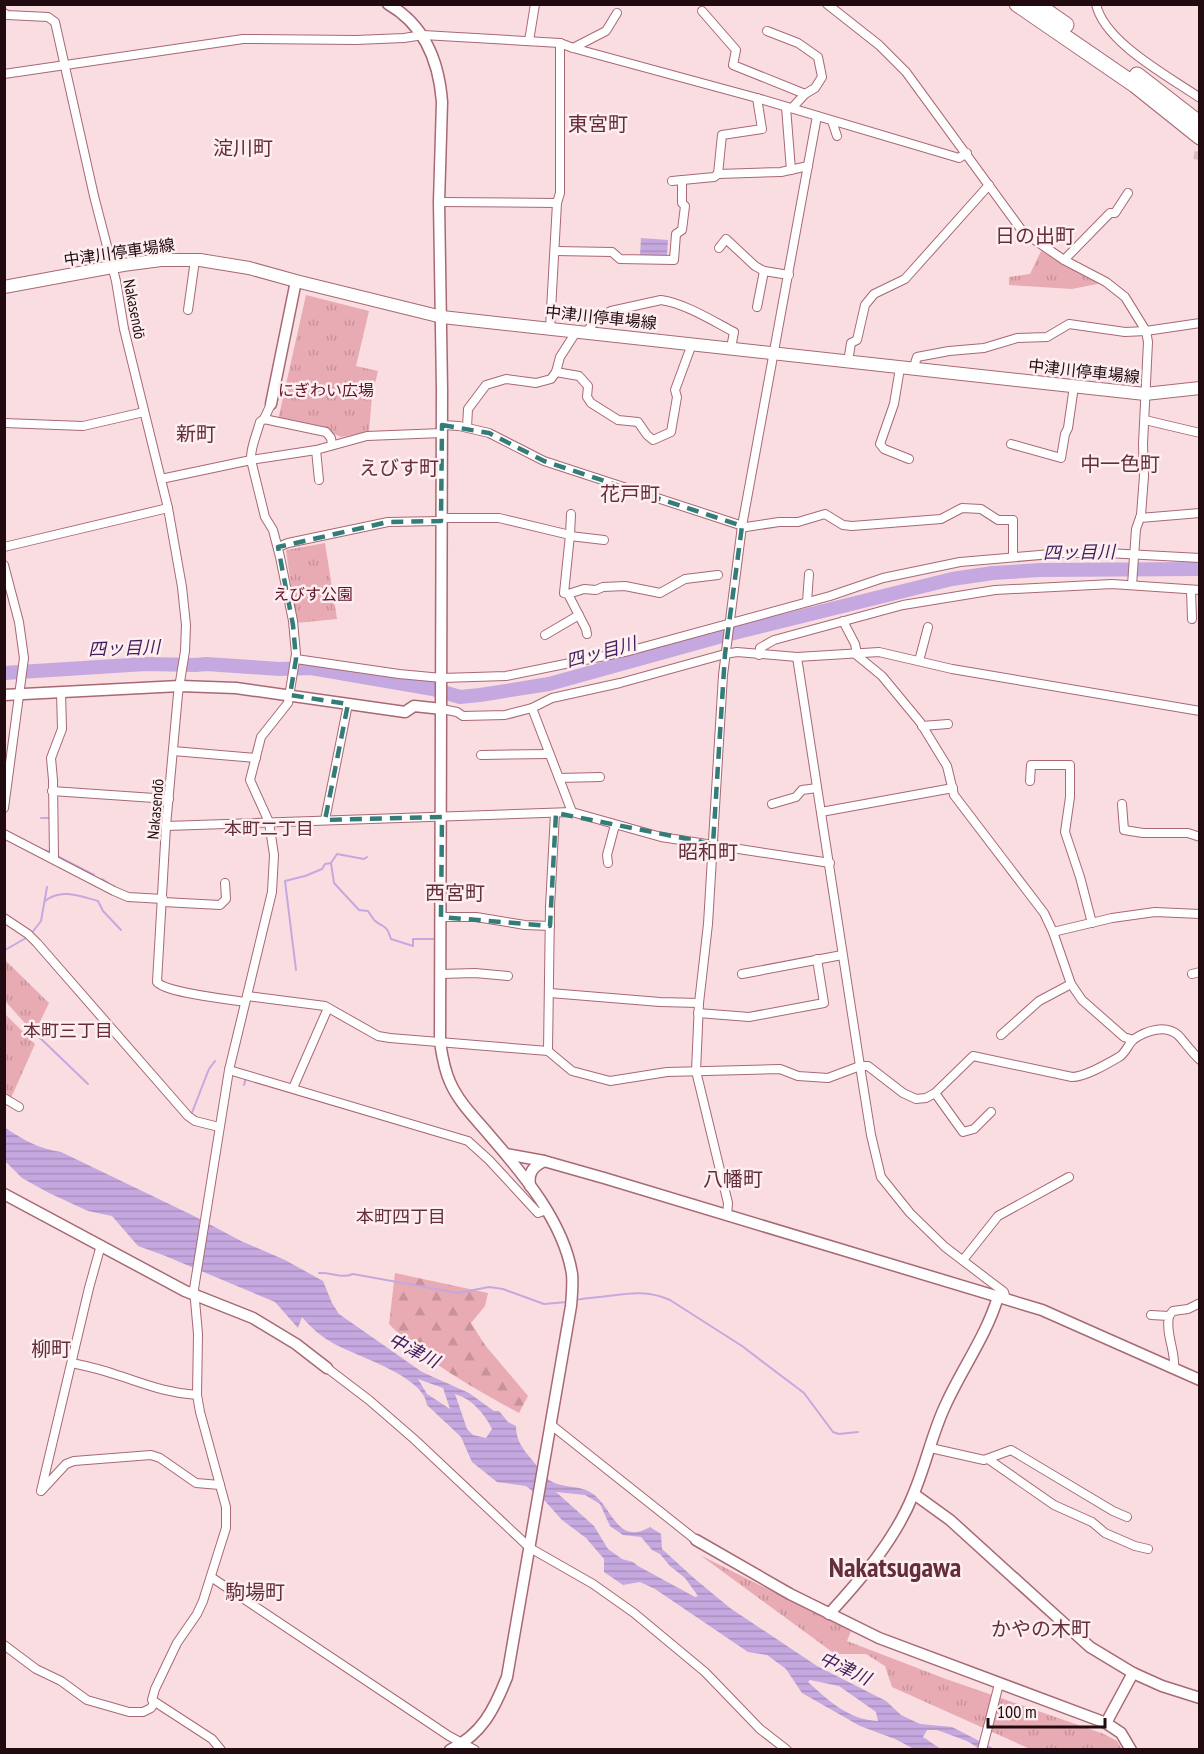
<svg xmlns="http://www.w3.org/2000/svg" width="1204" height="1754" font-family="'PT Sans Narrow','Noto Sans JP',sans-serif">
  <style>
    .grass { fill: url(#grass-tufts) }
    .forest { fill: url(#forest-firs) }
    .water { fill: url(#water-rules); fill-rule: evenodd }
    .lines { fill: none; stroke-linecap: round; stroke-linejoin: round }
    .stream { stroke: #c5a8df; stroke-width: 2 }
    .river { stroke: #c5a8df; stroke-width: 14 }
    .street-tunnel { stroke: #dabec2; stroke-width: 8; stroke-dasharray: 8 4; stroke-linecap: butt }
    .street-casing { stroke: #a76974; stroke-width: 10 }
    .secondary-casing { stroke: #a76974; stroke-width: 13 }
    .primary-casing { stroke: #a76974; stroke-width: 14 }
    .highway-casing { stroke: #a76974; stroke-width: 17 }
    .street { stroke: #fff; stroke-width: 8 }
    .secondary { stroke: #fff; stroke-width: 10 }
    .primary { stroke: #fff; stroke-width: 12 }
    .highway { stroke: #fff; stroke-width: 15 }
    .marked { fill: none; stroke: #347c77; stroke-width: 4.5; stroke-dasharray: 12 8; stroke-linejoin: round }
    .labels { text-anchor: middle; dominant-baseline: central; stroke-width: 5; stroke-linejoin: round; paint-order: stroke }
    .street-label { font-size: 16px; fill: #220b10; stroke: #fdeef0 }
    .park-label { font-size: 16px; fill: #601029; stroke: #fdeef0 }
    .water-label { font-size: 18px; font-style: italic; fill: #421c5d; stroke: #fdeef0 }
    .neighbourhood-label { font-size: 18px; fill: #652d39; stroke: #fdeef0 }
    .quarter-label { font-size: 20px; fill: #652d39; stroke: #fdeef0 }
    .town-label { font-size: 28px; font-weight: bold; fill: #652d39; stroke: #fdeef0 }
  </style>
  <defs>
    <pattern id="grass-tufts" width="24" height="20" patternUnits="userSpaceOnUse" patternTransform="scale(1.5)"><rect width="24" height="20" fill="#e8abb4"/><path d="M3 7l-1-3M5 7V3M7 7l1-3M15 17l-1-3M17 17v-4M19 17l1-3" fill="none" stroke="#c7929a"/></pattern>
    <pattern id="forest-firs" width="22" height="20" patternUnits="userSpaceOnUse" patternTransform="scale(1.5)"><rect width="22" height="20" fill="#e8abb4"/><path d="M5 1l3.5 6h-7zM16 11l3.5 6h-7z" fill="#c7929a"/></pattern>
    <pattern id="water-rules" width="6" height="5" patternUnits="userSpaceOnUse" patternTransform="scale(1.5)"><rect width="6" height="5" fill="#c5a8df"/><path d="M0 2.5h6" fill="none" stroke="#a98fbe"/></pattern>
  </defs>
  <rect width="100%" height="100%" fill="#fadde1"/>
  <g class="grass">
    <polygon points="1041,251 1102,283 1072,289 1009,285 1009,277 1030,274"/>
    <polygon points="306,295 369,311 356,366 378,371 372,396 369,432 341,437 328,431 278,420"/>
    <polygon points="325,543 337,619 296,623 286,550"/>
    <polygon points="4,959 49,1003 35,1032 33,1032 5,1001"/>
    <polygon points="4,1013 35,1044 11,1098 5,1094"/>
    <polygon points="700,1555 851,1631 847,1641 946,1679 1104,1734 1117,1741 1122,1749 1030,1749 892,1687 885,1666 866,1654 835,1654"/>
  </g>
  <path class="forest" d="M395,1273L488,1293L485,1306L471,1323L485,1345L528,1396L519,1413C473,1388 425,1361 389,1324Z"/>
  <g class="water">
    <polygon points="641,238 668,240 667,256 640,255"/>
    <path d="M4,1127C22,1139 39,1149 61,1152L192,1215L241,1241L285,1260L323,1281L332,1303L339,1314L422,1372L469,1393L494,1411H499L508,1422L516,1426C516,1444 527,1453 537,1466C541,1470 545,1477 549,1480C560,1488 578,1485 590,1492C612,1504 616,1547 650,1527L661,1534L662,1549L695,1579L730,1608L817,1666L886,1701L901,1715L920,1724L952,1727L995,1749H980L967,1741L937,1730H927L923,1737L941,1749H914L895,1739L860,1726L802,1693L786,1669L767,1655L748,1652L655,1589L640,1582L623,1585L604,1572V1559L586,1538L562,1520L545,1501L526,1486L497,1482L472,1462L461,1437L427,1405C424,1375 354,1356 331,1342C319,1335 311,1327 302,1317L298,1328L275,1302L163,1255L138,1246L112,1216L88,1211L49,1193L22,1178L5,1161ZM418,1379L443,1388L450,1409L427,1394ZM455,1394C472,1399 484,1413 492,1429L486,1438L473,1435L467,1429ZM556,1492L585,1495L600,1504L610,1526L623,1535L641,1537L652,1550L660,1554L670,1566L685,1578L698,1596L695,1597L638,1566L633,1562L622,1559L608,1549L594,1526ZM810,1680L839,1686L876,1712L878,1721C849,1720 829,1701 808,1682Z"/>
  </g>
  <g class="lines">
    <g class="stream">
      <polyline points="41,818 51,818"/>
      <polyline points="40,849 50,852"/>
      <polyline points="57,856 94,875"/>
      <polyline points="331,863 337,854 364,859 367,857"/>
      <polyline points="102,879 108,883"/>
      <path d="M45,901C61,888 80,896 98,901L103,911L121,930"/>
      <polyline points="31,934 41,921 47,887"/>
      <polyline points="5,950 26,938"/>
      <path d="M296,970L285,881L305,876L322,869L325,864L331,863L334,883L359,910L368,911C370,914 372,917 374,920C384,929 386,923 391,939L413,946V939H434"/>
      <polyline points="37,1035 88,1084"/>
      <polyline points="244,1085 246,1078"/>
      <polyline points="191,1115 209,1069 215,1061"/>
      <path d="M319,1273C331,1272 342,1279 353,1274L458,1293L489,1287L503,1289L544,1304L567,1302"/>
      <path d="M576,1300C584,1298 591,1298 600,1297C625,1294 646,1289 670,1300L742,1346L804,1393L833,1432L839,1434L858,1432"/>
    </g>
    <polyline class="river" points="4,673 146,664 196,665 206,664 280,669 311,668 433,689 460,697 480,695 549,684 722,636 952,579 993,573 1040,570 1200,569"/>
    <polyline class="street-tunnel" points="1194,155 1200,156"/>
    <defs>
      <g id="street">
        <polyline points="827,4 879,45 906,72 1023,232 1064,260 1106,282 1125,297 1146,331 1148,342 1143,444 1144,476 1141,515 1136,529 1132,585"/>
        <path d="M1096,4C1104,42 1168,76 1200,98"/>
        <polyline points="702,11 736,50 733,65 805,94 792,108"/>
        <path d="M4,13L7,15L48,17L55,22L94,196L116,281L124,329L168,508L182,587L186,625L185,651L178,694L166,826L157,982C166,993 228,999 245,1002"/>
        <polyline points="767,31 798,43 818,57 822,77 815,88 805,94"/>
        <polyline points="529,41 535,4"/>
        <polyline points="573,48 606,31 617,13"/>
        <polyline points="4,74 243,39 356,40 404,38 423,35 560,43 573,48 757,98 959,158 967,153"/>
        <polyline points="786,107 791,170"/>
        <polyline points="832,121 837,136"/>
        <polyline points="718,174 722,135 762,129 757,98"/>
        <polyline points="672,181 714,177 718,174 781,172 808,166"/>
        <polyline points="439,202 557,203"/>
        <polyline points="719,248 726,239 755,266 764,271 789,275"/>
        <polyline points="556,251 612,252 620,259 674,260 676,234 682,230 685,206 682,203 682,180"/>
        <polyline points="1064,260 1110,213 1115,213 1128,193"/>
        <polyline points="757,307 764,271"/>
        <polyline points="188,310 195,260"/>
        <polyline points="550,328 557,203 560,193 560,43"/>
        <path d="M586,332L599,317L611,311L661,300C684,303 713,321 734,332L731,348"/>
        <polyline points="848,362 851,343 857,340 865,305 874,294 905,279 989,185"/>
        <polyline points="900,368 894,404 880,444 884,449 909,459"/>
        <polyline points="913,370 917,357 949,351 984,348 1017,338 1047,337 1069,324 1125,332 1146,331 1200,323"/>
        <polyline points="556,372 579,376 588,386 587,397 591,403 618,420 638,422 647,435 653,440 671,432 677,397 675,390 692,344"/>
        <polyline points="264,419 326,432 331,438 332,445"/>
        <polyline points="1145,420 1200,433"/>
        <polyline points="4,423 83,426 144,412"/>
        <polyline points="442,425 459,426 489,433 544,461 746,527 779,522 798,522 825,514 843,525 852,526 941,519 962,508 981,509 998,520 1013,520 1013,557"/>
        <polyline points="467,427 468,409 486,385 506,379 536,383 551,379 556,372 560,357 576,332"/>
        <polyline points="1011,444 1061,458 1065,434 1068,428 1074,386"/>
        <polyline points="316,450 319,480"/>
        <polyline points="161,479 251,460 316,450 367,436 442,433"/>
        <polyline points="441,518 499,518 570,535 564,593 568,594 584,589 596,590 603,587 625,586 660,593 685,579 718,575"/>
        <polyline points="1140,518 1200,513"/>
        <polyline points="570,535 571,514"/>
        <polyline points="570,536 604,540"/>
        <polyline points="4,547 168,508"/>
        <polyline points="278,547 288,543 388,522 441,521"/>
        <polyline points="4,565 19,622 24,658 4,808"/>
        <polyline points="1191,590 1192,619"/>
        <polyline points="568,594 586,629 587,634"/>
        <polyline points="807,602 809,574"/>
        <polyline points="843,621 855,644 857,653"/>
        <polyline points="545,635 579,615"/>
        <polyline points="854,653 882,676 920,722 947,766 954,795 1044,913 1053,932 1071,984 1082,1000 1124,1037 1133,1040"/>
        <polyline points="759,655 760,648 774,640 903,605 995,590 1112,584 1200,590"/>
        <polyline points="797,657 860,1066 871,1135 881,1177 910,1213 945,1247 1004,1292 1006,1299"/>
        <polyline points="296,659 399,674 442,678 506,676 629,651 830,596 883,578 960,562 1063,553 1107,553 1200,558"/>
        <polyline points="919,661 928,627"/>
        <polyline points="532,708 572,812"/>
        <polyline points="442,709 457,712 463,716 505,715 532,708 552,698 620,683 725,654 737,652 797,657 879,652 952,669 1200,711"/>
        <polyline points="922,726 948,724"/>
        <polyline points="173,751 256,758"/>
        <polyline points="481,755 549,754"/>
        <polyline points="559,778 600,777"/>
        <polyline points="1030,781 1031,765 1070,765 1070,797 1065,832 1080,877 1092,923"/>
        <polyline points="52,791 169,799"/>
        <polyline points="772,804 796,797 802,790 817,788"/>
        <polyline points="1122,804 1124,830 1143,833 1188,833 1200,837"/>
        <polyline points="821,812 953,788"/>
        <polyline points="325,820 348,704"/>
        <polyline points="166,826 572,812 661,837 830,863"/>
        <polyline points="4,834 114,891 128,897 163,899"/>
        <polyline points="54,858 53,780 51,758 62,729 61,692"/>
        <polyline points="608,863 607,855 615,825"/>
        <polyline points="163,902 220,905 226,899 225,883"/>
        <polyline points="441,917 476,917 525,925 550,926"/>
        <polyline points="4,918 28,934 37,943 188,1116 195,1121 219,1127"/>
        <polyline points="1053,932 1112,918 1155,912 1200,914"/>
        <polyline points="441,974 475,973 508,976"/>
        <polyline points="742,974 842,955"/>
        <polyline points="1192,974 1200,972"/>
        <polyline points="550,993 660,1002 699,1003"/>
        <path d="M247,996L325,1006L378,1036L390,1038L548,1051L572,1071L610,1081L667,1072L780,1069L798,1076L828,1078L860,1066H868L903,1093L916,1099L926,1098L935,1093L973,1056L1072,1077C1085,1077 1107,1064 1119,1057C1126,1053 1128,1044 1134,1039C1146,1031 1165,1024 1178,1035C1184,1041 1192,1053 1200,1060"/>
        <polyline points="698,1013 749,1017 824,1003 817,959"/>
        <polyline points="1001,1035 1039,1001 1071,984"/>
        <polyline points="548,1051 550,907 555,813"/>
        <polyline points="229,1070 468,1141 489,1160 538,1213 546,1210"/>
        <polyline points="293,1088 328,1008"/>
        <polyline points="935,1093 963,1132 974,1129 991,1112"/>
        <polyline points="4,1098 19,1107"/>
        <polyline points="727,1215 728,1203 696,1071 699,1003 708,924 723,675 742,526 817,116"/>
        <polyline points="101,1245 89,1288 41,1491 66,1464 74,1461 151,1455 160,1458 196,1483 220,1485"/>
        <polyline points="963,1260 998,1216 1069,1177"/>
        <path d="M1151,1315L1169,1316C1165,1334 1176,1351 1174,1369"/>
        <polyline points="1169,1316 1173,1311 1188,1309 1200,1303"/>
        <path d="M72,1363C86,1366 100,1369 114,1374C143,1383 165,1393 197,1395"/>
        <polyline points="327,1368 369,1400 414,1439 530,1548 593,1584 634,1613 705,1672 760,1729 787,1750"/>
        <polyline points="550,1424 696,1540"/>
        <polyline points="935,1449 984,1460 1011,1450 1113,1511 1127,1517"/>
        <polyline points="988,1459 1054,1505 1092,1522 1105,1533 1135,1546 1148,1549"/>
        <polyline points="211,1577 449,1736 475,1750"/>
        <polyline points="4,1645 36,1669 61,1681 87,1700 129,1712 143,1712 151,1708 154,1703"/>
        <path d="M221,1750L212,1739L152,1700L155,1689L177,1643L197,1614L203,1601L226,1528V1507L200,1412L197,1395L198,1334L194,1289L229,1070L272,892L274,855L269,822L250,780L261,737L288,703L296,654L293,621L280,557L273,530L265,517L251,460C250,448 257,434 260,422L264,419L271,404"/>
        <polyline points="982,1750 999,1684"/>
      </g>
      <g id="secondary">
        <path d="M388,4C425,25 439,62 442,102L439,202L442,390L440,1042C442,1055 444,1069 450,1082C459,1103 476,1119 491,1137C524,1175 564,1223 572,1274C573,1284 572,1295 571,1306L507,1677C494,1710 482,1734 450,1750"/>
        <polyline points="271,404 296,281"/>
        <polyline points="4,695 180,686 236,688 405,712 414,706 442,709"/>
        <polyline points="506,1154 544,1161 604,1178 1042,1310 1200,1380"/>
        <path d="M530,1186C528,1172 533,1167 544,1161"/>
        <polyline points="4,1194 185,1291 253,1318 296,1344 327,1368"/>
        <polyline points="914,1494 950,1520 1090,1647 1133,1673 1162,1686 1200,1698"/>
        <polyline points="696,1540 790,1594 879,1638 1106,1723 1121,1733 1131,1750"/>
        <path d="M829,1614C861,1579 895,1540 913,1495C926,1465 932,1433 946,1404C963,1367 986,1336 998,1297"/>
        <polyline points="1106,1723 1133,1673"/>
      </g>
      <polyline id="primary" points="4,287 123,265 161,260 200,260 249,268 296,281 442,317 1145,394 1200,388"/>
      <g id="highway">
        <polyline points="1017,4 1135,85 1200,137"/>
        <polyline points="1036,4 1066,25"/>
        <polyline points="1137,75 1200,124"/>
      </g>
    </defs>
    <use href="#street" class="street-casing"/>
    <use href="#secondary" class="secondary-casing"/>
    <use href="#primary" class="primary-casing"/>
    <use href="#highway" class="highway-casing"/>
    <use href="#street" class="street"/>
    <use href="#secondary" class="secondary"/>
    <use href="#primary" class="primary"/>
    <use href="#highway" class="highway"/>
  </g>
  <path class="marked" d="M442,425L489,433L544,461L742,526L725,654L713,844L556,813L550,926L441,917L442,817L325,820L348,704L290,695L296,659L293,625L278,547L388,522L441,521Z"/>
  <g class="labels">
    <g class="street-label">
      <text transform="translate(119 252) rotate(-8)">中津川停車場線</text>
      <text transform="translate(135 309) rotate(79)">Nakasendō</text>
      <text transform="translate(601 317) rotate(6)">中津川停車場線</text>
      <text transform="translate(1084 371) rotate(6)">中津川停車場線</text>
      <text transform="translate(155 809) rotate(-85)">Nakasendō</text>
    </g>
    <g class="park-label">
      <text x="326" y="390">にぎわい広場</text>
      <text x="313" y="594">えびす公園</text>
    </g>
    <g class="water-label">
      <text transform="translate(1079 552) rotate(-1)">四ッ目川</text>
      <text transform="translate(124 648) rotate(-2)">四ッ目川</text>
      <text transform="translate(601 652) rotate(-15)">四ッ目川</text>
      <text transform="translate(414 1350) rotate(27)">中津川</text>
      <text transform="translate(845 1668) rotate(25)">中津川</text>
    </g>
    <g class="neighbourhood-label">
      <text x="269" y="828">本町二丁目</text>
      <text x="68" y="1030">本町三丁目</text>
      <text x="401" y="1216">本町四丁目</text>
    </g>
    <g class="quarter-label">
      <text x="598" y="124">東宮町</text>
      <text x="243" y="148">淀川町</text>
      <text x="1035" y="236">日の出町</text>
      <text x="196" y="434">新町</text>
      <text x="1120" y="464">中一色町</text>
      <text x="399" y="468">えびす町</text>
      <text x="630" y="494">花戸町</text>
      <text x="708" y="852">昭和町</text>
      <text x="455" y="893">西宮町</text>
      <text x="733" y="1179">八幡町</text>
      <text x="51" y="1349">柳町</text>
      <text x="255" y="1592">駒場町</text>
      <text x="1041" y="1629">かやの木町</text>
    </g>
    <g class="town-label">
      <text x="895" y="1566">Nakatsugawa</text>
    </g>
  </g>
  <rect width="1204" height="1754" fill="none" stroke="#220b10" stroke-width="12"/>
  <path d="M988 1718v9h117v-9" fill="none" stroke="#220b10" stroke-width="3"/>
  <text x="997" y="1718" font-size="18" fill="#220b10" stroke="#fdeef0" stroke-width="4.5" paint-order="stroke">100 m</text>
</svg>
